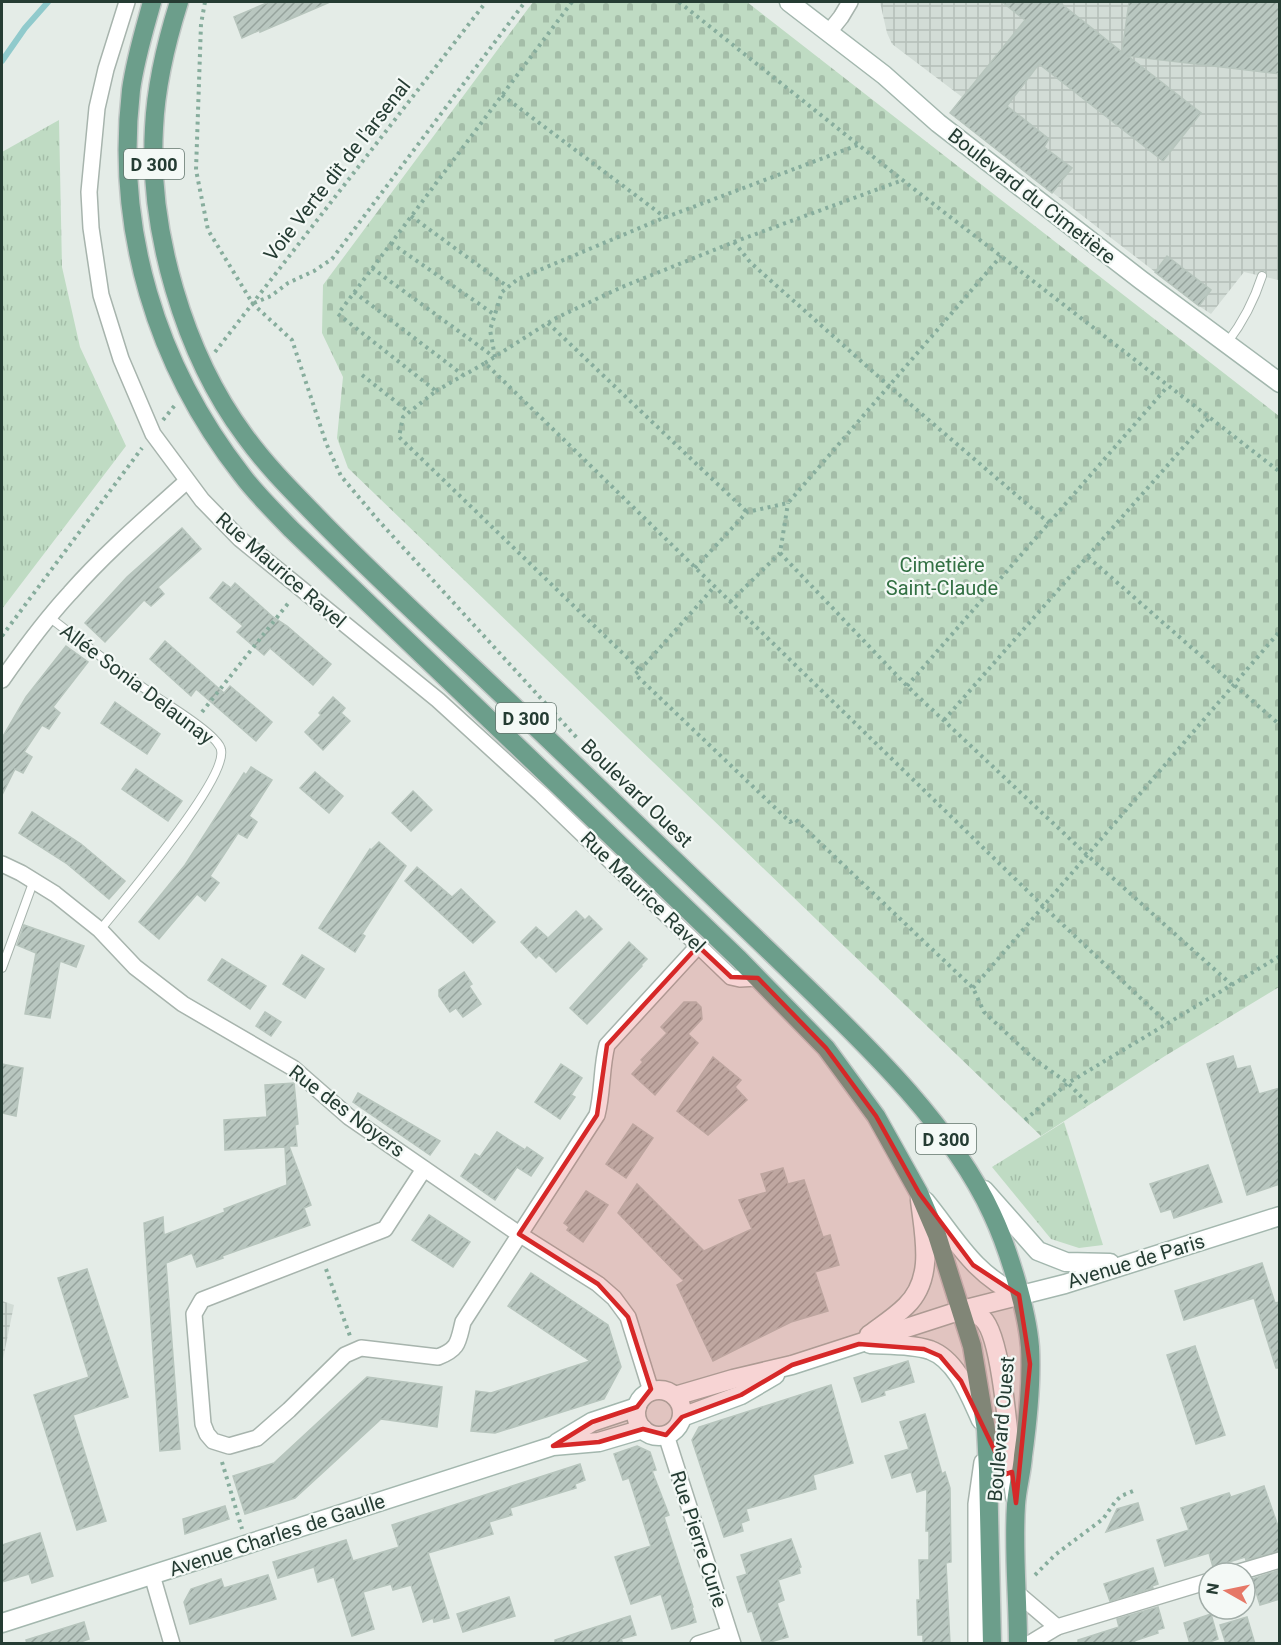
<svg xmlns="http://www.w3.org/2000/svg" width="1281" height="1645" font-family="Roboto,sans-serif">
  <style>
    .industrial { fill: url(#industrial-grid) }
    .grass { fill: url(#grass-tufts) }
    .cemetery { fill: url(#cemetery-stones) }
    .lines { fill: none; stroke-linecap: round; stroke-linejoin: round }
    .stream { stroke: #90cacc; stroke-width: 6 }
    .building { fill: url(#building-hatch); stroke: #b7c5bd; stroke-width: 1.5 }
    .lane-casing { stroke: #a7b4ad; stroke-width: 10 }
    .street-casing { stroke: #a7b4ad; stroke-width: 18 }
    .secondary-casing { stroke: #a3b7ae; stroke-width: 21 }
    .primary-casing { stroke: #c2c8c6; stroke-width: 21 }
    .path { stroke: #87ad9d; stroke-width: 4; stroke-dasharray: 3 4.5; stroke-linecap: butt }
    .lane { stroke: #fff; stroke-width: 8 }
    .street { stroke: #fff; stroke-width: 15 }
    .secondary { stroke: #fff; stroke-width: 18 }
    .primary { stroke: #6c9e8b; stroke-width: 18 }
    .marked { fill: #d62828; fill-opacity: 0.2; stroke: #d62828; stroke-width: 4.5; stroke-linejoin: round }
    .labels { text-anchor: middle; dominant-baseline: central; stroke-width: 4.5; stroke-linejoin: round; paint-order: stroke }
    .shield { fill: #f4f9f6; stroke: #63756e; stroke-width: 1.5 }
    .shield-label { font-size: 18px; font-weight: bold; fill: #253c33 }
    .street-label { font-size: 20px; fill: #253c33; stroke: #f4f9f6 }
    .park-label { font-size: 20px; fill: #327043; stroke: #f4f9f6 }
  </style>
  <defs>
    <pattern id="industrial-grid" width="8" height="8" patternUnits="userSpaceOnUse" patternTransform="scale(1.5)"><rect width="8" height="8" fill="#d2dcd6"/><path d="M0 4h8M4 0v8" fill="none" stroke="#b4beb8"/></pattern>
    <pattern id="grass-tufts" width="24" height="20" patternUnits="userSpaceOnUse" patternTransform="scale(1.5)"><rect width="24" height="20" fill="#bfdbc3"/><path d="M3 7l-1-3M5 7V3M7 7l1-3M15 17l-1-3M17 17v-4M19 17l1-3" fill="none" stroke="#a4bda8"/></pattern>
    <pattern id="cemetery-stones" width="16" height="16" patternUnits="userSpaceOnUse" patternTransform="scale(1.5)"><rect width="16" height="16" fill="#bfdbc3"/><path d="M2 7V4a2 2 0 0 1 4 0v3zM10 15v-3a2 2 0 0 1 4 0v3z" fill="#a4bda8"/></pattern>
    <pattern id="building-hatch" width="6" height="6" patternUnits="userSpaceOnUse" patternTransform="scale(1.5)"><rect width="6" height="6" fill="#b9c7c0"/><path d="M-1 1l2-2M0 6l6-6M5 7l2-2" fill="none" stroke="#96a39d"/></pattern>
  </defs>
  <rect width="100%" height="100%" fill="#e4ece7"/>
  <g class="industrial">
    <polygon points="880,2 1279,2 1278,280 1244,272 1211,314 1199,306 950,113 962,97 892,44 887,33"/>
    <polygon points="2,1301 14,1305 2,1364"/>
  </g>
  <g class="grass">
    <polygon points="59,120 62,267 80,347 126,446 2,609 2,152"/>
    <polygon points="1064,1122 1103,1245 1079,1248 1051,1239 992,1167"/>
  </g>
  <polygon class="cemetery" points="533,2 747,2 1279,416 1279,987 1165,1056 1041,1136 348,468 337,438 343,377 322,333 323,285"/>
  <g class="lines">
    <polyline class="stream" points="2,61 25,28 48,2"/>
  </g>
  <g class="building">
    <polygon points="269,2 330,2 260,32 260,30 242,38 234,17"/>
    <polygon points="1002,2 1059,2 1122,52 1129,2 1280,2 1280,74 1128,56 1201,113 1163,161 1039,64 1007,106 1049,139 1044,147 1072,168 1052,193 950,113 1025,20"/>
    <polygon points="1167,256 1211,290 1199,306 1155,272"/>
    <polygon points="182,528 201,549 158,587 164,594 151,606 144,600 105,642 85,623 127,577"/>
    <polygon points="223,582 231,588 235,583 273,617 287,626 331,664 313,685 270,648 264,655 237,632 243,626 210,598"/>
    <polygon points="165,641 224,693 230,686 272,722 256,741 196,689 191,696 150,659"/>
    <polygon points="66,646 88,662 53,707 60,713 49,729 42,725 24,752 32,757 23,773 15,769 2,795 2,738 26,697"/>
    <polygon points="333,697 345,708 341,713 350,721 323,750 305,732 321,715 319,713"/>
    <polygon points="115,702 160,734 147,754 101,723"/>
    <polygon points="251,767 272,780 249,816 257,822 247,838 238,833 210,876 219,883 205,901 197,894 159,939 139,922 185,865 244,773 246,775"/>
    <polygon points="136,769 182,801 168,821 122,789"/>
    <polygon points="315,772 343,796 329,813 300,788"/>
    <polygon points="413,791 432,810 411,831 392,813"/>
    <polygon points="32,812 81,844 125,881 109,899 66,863 19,833"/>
    <polygon points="379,842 406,866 362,934 365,936 355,952 319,928 370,849 371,850"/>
    <polygon points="417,867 452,897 461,889 495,922 473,943 405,881"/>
    <polygon points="576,911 585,920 589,916 602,929 556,972 539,955 536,958 521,942 536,927 548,938"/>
    <polygon points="24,925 84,946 76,967 60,961 50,1018 25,1014 36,953 17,945"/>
    <polygon points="629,942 647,959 641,965 642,966 587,1024 570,1008"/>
    <polygon points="302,955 324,969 305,998 283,984"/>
    <polygon points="222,959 266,986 250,1009 208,980"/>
    <polygon points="464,972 472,984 469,986 481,1004 463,1017 456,1008 450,1012 439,996 439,990"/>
    <polygon points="684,1002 696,1002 701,1007 702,1019 688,1034 698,1043 655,1095 632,1074 643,1062 641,1060 667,1033 661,1027"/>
    <polygon points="265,1012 281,1022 271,1036 256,1026"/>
    <polygon points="1233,1056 1237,1069 1250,1066 1259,1094 1280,1088 1280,1184 1247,1195 1207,1064"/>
    <polygon points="713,1057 741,1080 735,1087 747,1100 708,1135 677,1111"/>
    <polygon points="2,1064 23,1068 16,1116 2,1113"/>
    <polygon points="561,1064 582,1078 571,1095 575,1097 560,1119 535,1102"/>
    <polygon points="294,1083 298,1124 295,1125 297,1146 289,1146 311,1205 304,1208 310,1225 222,1256 223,1258 197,1267 192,1253 166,1263 180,1449 160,1451 144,1223 163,1217 164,1235 225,1212 224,1209 287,1185 285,1147 225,1150 224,1120 267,1117 265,1085"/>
    <polygon points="358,1093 440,1141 430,1155 353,1102"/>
    <polygon points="633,1124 653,1138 626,1178 606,1164"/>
    <polygon points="497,1132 525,1150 527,1147 543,1158 531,1176 517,1167 495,1200 461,1176 475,1154 480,1157"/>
    <polygon points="1208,1165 1222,1202 1174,1218 1171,1209 1161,1212 1150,1184"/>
    <polygon points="783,1168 788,1184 804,1180 823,1237 830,1235 839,1265 815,1272 828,1311 791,1322 713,1361 677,1285 684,1281 618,1213 637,1184 704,1251 752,1229 739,1200 767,1192 761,1174"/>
    <polygon points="586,1191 608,1205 583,1242 567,1230 569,1227 564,1223"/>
    <polygon points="429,1215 470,1242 453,1267 412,1240"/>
    <polygon points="1262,1263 1275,1303 1280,1302 1280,1368 1276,1368 1254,1298 1184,1320 1175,1291"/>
    <polygon points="87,1269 128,1397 73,1415 106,1521 77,1530 34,1395 89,1377 58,1278"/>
    <polygon points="531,1273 608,1325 621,1367 604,1399 495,1433 471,1431 476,1391 491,1393 590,1361 508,1306"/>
    <polygon points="1195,1346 1225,1435 1196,1444 1167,1355"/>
    <polygon points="908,1361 914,1382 884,1391 885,1395 862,1402 854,1378"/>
    <polygon points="367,1377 442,1387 437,1427 381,1419 295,1498 245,1514 233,1476 274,1463"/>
    <polygon points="831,1385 853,1463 813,1475 816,1489 746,1509 749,1520 741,1523 743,1531 724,1537 692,1440 699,1427"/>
    <polygon points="925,1414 942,1474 945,1472 950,1488 951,1562 946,1563 950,1644 923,1644 923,1635 918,1635 917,1600 920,1600 919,1560 929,1560 929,1531 926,1531 927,1489 917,1492 911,1472 892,1478 885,1456 909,1449 900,1422"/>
    <polygon points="637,1446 650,1452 656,1470 652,1471 669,1515 664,1517 693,1607 692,1608 696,1622 672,1629 661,1594 631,1604 615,1557 651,1546 629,1478 623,1480 614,1454"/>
    <polygon points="580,1464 585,1480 575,1484 576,1488 510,1508 512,1515 489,1522 493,1534 428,1553 449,1618 434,1622 433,1618 423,1622 411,1585 393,1590 391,1584 363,1592 374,1629 352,1636 334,1577 318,1582 314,1567 278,1578 273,1562 346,1540 353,1561 399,1547 392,1525"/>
    <polygon points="1264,1486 1280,1532 1280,1551 1246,1560 1245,1557 1213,1567 1209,1553 1165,1566 1157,1540 1189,1530 1181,1508 1229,1493 1231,1497"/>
    <polygon points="1138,1503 1143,1520 1106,1532 1117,1509"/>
    <polygon points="225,1506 229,1519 185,1534 183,1519"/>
    <polygon points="40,1533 53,1576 32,1583 29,1574 2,1582 2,1545"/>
    <polygon points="791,1539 801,1567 799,1568 800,1573 778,1580 784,1600 777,1603 788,1637 763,1644 752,1611 748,1612 737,1577 747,1574 741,1555"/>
    <polygon points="1153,1568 1158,1584 1152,1586 1153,1588 1110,1601 1104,1584"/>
    <polygon points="1280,1570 1280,1599 1260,1605 1252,1579"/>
    <polygon points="268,1575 276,1599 190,1624 184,1602 191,1589 221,1579 224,1588"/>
    <polygon points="509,1597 515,1616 463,1632 457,1614"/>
    <polygon points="1158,1607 1164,1628 1157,1630 1158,1633 1134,1641 1136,1644 1078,1644 1078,1640 1119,1627 1117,1619"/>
    <polygon points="1211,1614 1218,1639 1204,1644 1190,1644 1184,1623"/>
    <polygon points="630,1616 636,1635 621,1639 623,1644 555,1644 555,1640"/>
    <polygon points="1247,1617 1255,1644 1226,1644 1220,1625"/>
    <polygon points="84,1622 89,1639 75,1644 27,1644 26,1640"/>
  </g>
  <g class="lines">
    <defs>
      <g id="lane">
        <path d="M1227,343C1243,322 1254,301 1262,276"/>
        <path d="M49,617C83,643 116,669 151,693C170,707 198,722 214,739C216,741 221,747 221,750C228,779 121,904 100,930"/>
        <polyline points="2,968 34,880"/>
      </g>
      <g id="street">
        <polyline points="127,2 106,69 97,108 89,192 91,228 101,295 121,359 153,434 202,500 240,539 438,700 541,794 731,977 740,979 758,978"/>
        <polyline points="829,32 841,17 850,2"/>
        <path d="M2,680C23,650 45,620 70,593C106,552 147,517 187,481"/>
        <polyline points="2,864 21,873 55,894 100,930 135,967 183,1004 293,1068 349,1117 519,1234 598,1284 614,1298 628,1317 651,1391"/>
        <path d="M424,1169L385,1229L202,1300L194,1314L203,1424L207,1434L213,1441L229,1446L257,1438L289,1410L345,1355L361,1348L438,1357C459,1349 458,1342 463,1322L597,1115C603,1092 601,1068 607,1045L698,946"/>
        <polyline points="666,1435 733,1644"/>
        <polyline points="1236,1573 1280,1560"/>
        <polyline points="152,1575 172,1644"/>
        <polyline points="1017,1593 1057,1627 1029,1644"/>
        <polyline points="1057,1627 1209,1581"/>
        <polyline points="698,1644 729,1634"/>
        <polyline points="976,1644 976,1504 982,1462"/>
      </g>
      <g id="secondary">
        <polyline points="789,2 884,75 938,123 1141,280 1280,383"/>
        <polyline points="984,1190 1038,1251 1066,1262 1110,1263"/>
        <path d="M925,1201C956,1239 973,1274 1019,1295"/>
        <path d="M962,1310C970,1312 977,1313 983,1319C1004,1339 1010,1463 1015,1497"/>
        <path d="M869,1335C881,1326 895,1317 906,1306C935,1278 924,1236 920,1200"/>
        <path d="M870,1344C889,1345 912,1344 930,1350C957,1360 970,1396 981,1420"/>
        <circle cx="659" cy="1413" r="23"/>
        <polyline points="675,1396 733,1379 792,1365 962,1310 1065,1284 1280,1216"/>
        <polyline points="682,1417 741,1395 775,1375"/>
        <polyline points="557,1443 592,1422 637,1407"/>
        <polyline points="2,1623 553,1446 599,1442 643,1429"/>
      </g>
      <g id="primary">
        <path d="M152,2C144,31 135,60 131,90C115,229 156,365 242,475C256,494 274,511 291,529L739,959L826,1048L876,1116L919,1193L937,1235L972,1346L986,1430L988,1470L992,1644"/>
        <path d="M179,2C166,43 156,84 154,128C148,230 184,354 245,436C268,468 297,496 324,524C375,576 429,626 482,676C585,774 687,872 790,971C861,1040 950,1123 992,1214C1008,1248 1027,1309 1030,1347C1032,1382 1028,1420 1023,1456C1022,1472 1017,1488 1016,1505C1013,1550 1018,1598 1018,1644"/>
      </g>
    </defs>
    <use href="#lane" class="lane-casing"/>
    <use href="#street" class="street-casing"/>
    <use href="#secondary" class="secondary-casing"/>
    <use href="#primary" class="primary-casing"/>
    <g class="path">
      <polyline points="205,2 201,24 196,170 208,230 253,304 292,340 326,443 341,476 378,520 578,739"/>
      <polyline points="572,2 338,314 436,391 403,417 399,437 640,670 635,674 790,822 795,819 973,988 984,1012 1035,1060 1068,1083 1089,1105"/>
      <polyline points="679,2 905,182 1280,472"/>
      <polyline points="502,95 666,218"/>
      <polyline points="411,216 508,287"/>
      <polyline points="734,242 750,262 889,386 1049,523"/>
      <polyline points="391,243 495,315"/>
      <polyline points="372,268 494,357"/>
      <polyline points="354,292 463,375"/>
      <polyline points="254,303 271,296 288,283 314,271 332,259 525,2"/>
      <polyline points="548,323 747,512"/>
      <polyline points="215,352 486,2"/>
      <polyline points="495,357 490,330 502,292 518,279 661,219 858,145"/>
      <polyline points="485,363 554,319 622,287 734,242 903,180"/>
      <polyline points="362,375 409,412"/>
      <polyline points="436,391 485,363 1043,906 1167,1023"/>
      <polyline points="163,420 175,405"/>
      <polyline points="780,553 907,686 1087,855 1232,985"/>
      <polyline points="1088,557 1280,725"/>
      <polyline points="695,568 747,512 788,503 1001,256"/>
      <polyline points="730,602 780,553 788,503"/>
      <polyline points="2,636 142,448"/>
      <polyline points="640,670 715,586"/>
      <polyline points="907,686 1168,386"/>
      <polyline points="202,712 290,601"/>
      <polyline points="944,720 1209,418"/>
      <polyline points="973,988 1280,631"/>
      <polyline points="1025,1120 1068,1083 1280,956"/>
      <polyline points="326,1269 350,1336"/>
      <polyline points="222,1462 242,1529"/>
      <polyline points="1035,1575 1055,1555 1103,1519 1115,1502 1121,1496 1133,1491"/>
    </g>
    <use href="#lane" class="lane"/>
    <use href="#street" class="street"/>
    <use href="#secondary" class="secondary"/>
    <use href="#primary" class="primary"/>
  </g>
  <path class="marked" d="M698,946L731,977L758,978L826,1048L876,1116L919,1193L973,1265L1019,1295L1030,1364L1016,1503L1012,1472L1006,1474L961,1381L940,1356L924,1349L859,1344L792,1365L741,1395L682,1417L666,1435L643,1429L599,1442L553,1446L592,1422L637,1407L651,1389L628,1317L598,1284L519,1234L597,1115L607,1045Z"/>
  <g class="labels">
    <g class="shield">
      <rect x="124" y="149" width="60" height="30" rx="4.5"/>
      <rect x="496" y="703" width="60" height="30" rx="4.5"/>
      <rect x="916" y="1124" width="60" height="30" rx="4.5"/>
    </g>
    <g class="shield-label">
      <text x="154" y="164">D 300</text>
      <text x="526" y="718">D 300</text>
      <text x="946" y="1139">D 300</text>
    </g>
    <g class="street-label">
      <text transform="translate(337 170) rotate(-52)">Voie Verte dit de l'arsenal</text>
      <text transform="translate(1032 196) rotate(38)">Boulevard du Cimetière</text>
      <text transform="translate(281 570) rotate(41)">Rue Maurice Ravel</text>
      <text transform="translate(137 684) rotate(37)">Allée Sonia Delaunay</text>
      <text transform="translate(637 793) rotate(44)">Boulevard Ouest</text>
      <text transform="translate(643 892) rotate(44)">Rue Maurice Ravel</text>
      <text transform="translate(347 1111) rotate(37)">Rue des Noyers</text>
      <text transform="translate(1136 1261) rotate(-17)">Avenue de Paris</text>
      <text transform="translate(1001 1429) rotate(-85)">Boulevard Ouest</text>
      <text transform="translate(277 1535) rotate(-18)">Avenue Charles de Gaulle</text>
      <text transform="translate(699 1539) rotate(72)">Rue Pierre Curie</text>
    </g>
    <g class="park-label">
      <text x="942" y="565">Cimetière<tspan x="942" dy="23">Saint-Claude</tspan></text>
    </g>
  </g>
  <rect width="1281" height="1645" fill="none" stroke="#253c33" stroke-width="6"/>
  <g transform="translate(1227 1591) rotate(279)"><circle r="28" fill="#f4f9f6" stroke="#a1ada8" stroke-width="1.5"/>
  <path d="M0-4.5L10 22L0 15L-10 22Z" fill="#e67867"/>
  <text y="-9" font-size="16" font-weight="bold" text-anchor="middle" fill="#253c33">N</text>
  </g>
</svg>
